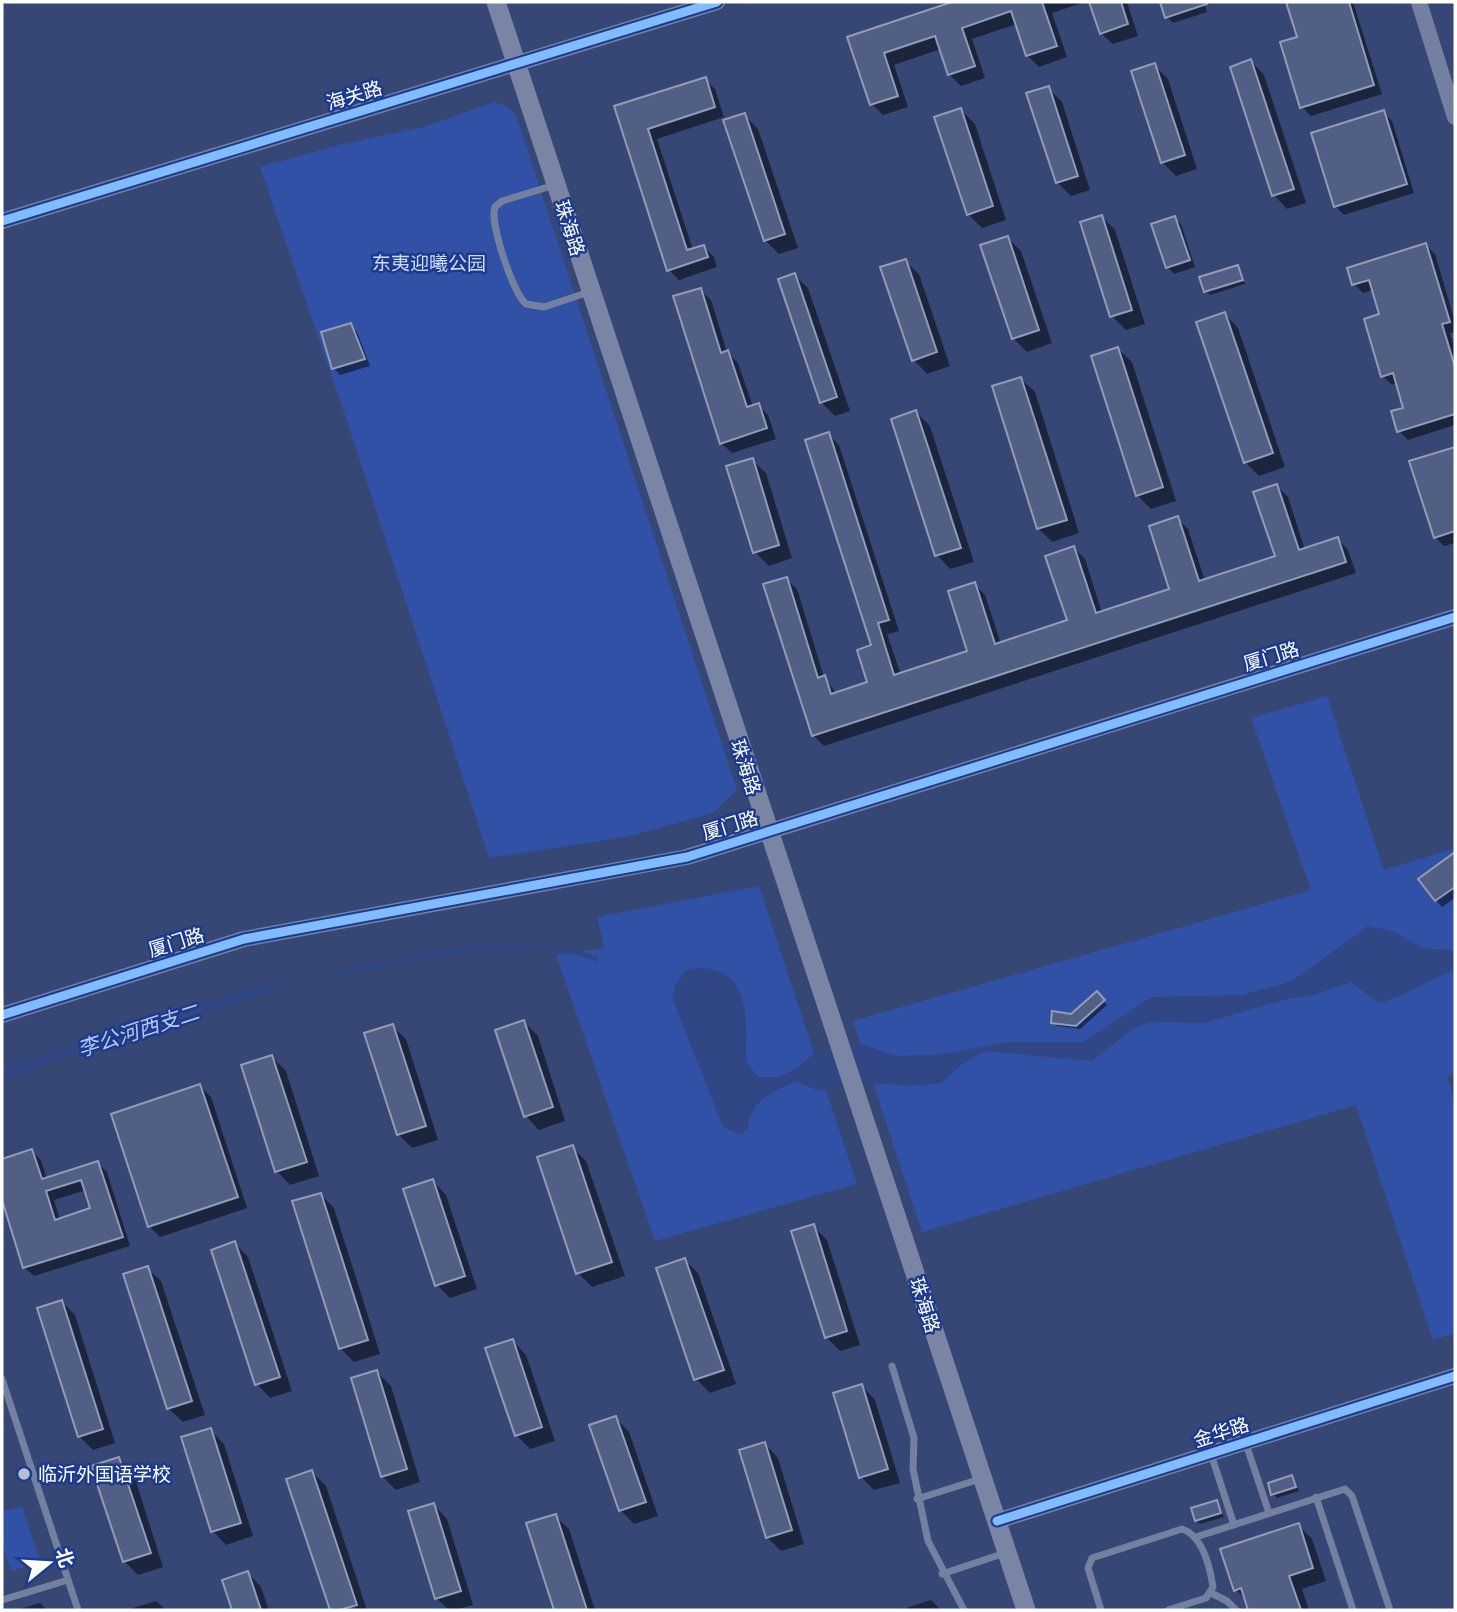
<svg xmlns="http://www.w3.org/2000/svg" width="1457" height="1612" font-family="Manrope,'Noto Sans SC',sans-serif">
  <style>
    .green { fill: #3051a5 }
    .water { fill: #314684 }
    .shadow { fill: #0007; fill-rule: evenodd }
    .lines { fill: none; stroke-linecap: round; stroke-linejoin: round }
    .stream { stroke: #314684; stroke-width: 4.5 }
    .building { fill: #505f83; stroke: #929cb7; stroke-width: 2; fill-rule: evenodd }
    .service { stroke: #7380a0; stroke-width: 7 }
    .tertiary { stroke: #7380a0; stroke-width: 16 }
    .secondary { stroke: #7a85a5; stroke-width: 19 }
    .cycleway-casing { stroke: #1c3b8f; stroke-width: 13 }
    .cycleway { stroke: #80bcff; stroke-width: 9 }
    .poi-dot { fill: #b9bfcf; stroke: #1c3b8f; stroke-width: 2.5 }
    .labels { text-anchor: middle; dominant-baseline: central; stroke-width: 5; stroke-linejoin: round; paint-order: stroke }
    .street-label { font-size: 19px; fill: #fff; stroke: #1c3b8f }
    .park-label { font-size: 19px; fill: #d1dcfa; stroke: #1c3b8f }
    .poi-label { font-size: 19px; fill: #fff; stroke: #1c3b8f; text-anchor: start }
    .water-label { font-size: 21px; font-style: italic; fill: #b7c8f5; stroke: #1c3b8f }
  </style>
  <rect width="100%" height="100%" fill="#364775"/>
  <g class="green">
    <polygon points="494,102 507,106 516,115 737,790 713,813 626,837 489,858 347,421 260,167 342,144 424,127"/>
    <polygon points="1327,696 1384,870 1455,848 1455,1074 1447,1077 1455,1102 1455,1333 1433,1340 1356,1105 922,1232 853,1021 1311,890 1251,718"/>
    <polygon points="759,886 857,1184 655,1241 556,955 604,948 597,917"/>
    <polygon points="22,1506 40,1562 11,1571 2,1544 2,1512"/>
  </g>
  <g class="water">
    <path d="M1368,926L1393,931L1422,948L1455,951V970C1428,980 1406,997 1378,1003L1351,982L1311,996L1287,999L1204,1023L1149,1022L1133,1029L1092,1061L985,1051L962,1064L941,1083L913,1086L871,1083L820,1091L796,1082C773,1091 750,1100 748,1128L740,1134L723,1127L672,998L675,985L686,970C731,961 746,989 746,1031C747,1040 744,1055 748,1064C751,1068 755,1073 758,1077H779L798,1068L813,1054L858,1043L896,1056L937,1055L1008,1042H1083L1151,997L1242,995L1292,981Z"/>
    <polygon points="274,983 276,991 135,1033 2,1079 2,1069 140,1022"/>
  </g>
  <g class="shadow">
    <polygon points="957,2 1085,2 1052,13 1067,57 1039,67 1027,55 1017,24 972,39 985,78 961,86 949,74 941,49 894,65 908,107 883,115 872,104 849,38"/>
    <polygon points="1091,2 1127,2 1138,36 1113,44 1101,33"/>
    <polygon points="1162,2 1204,2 1207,12 1173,23 1167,17"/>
    <polygon points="1287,2 1353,2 1382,94 1311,116 1302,107 1299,38"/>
    <polygon points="1251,61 1264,75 1306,203 1287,209 1274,195"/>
    <polygon points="1154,65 1168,79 1197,169 1176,176 1162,162"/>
    <polygon points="705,79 715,89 724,117 657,139 693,250 704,247 714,257 717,267 679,280 669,270 617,108"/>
    <polygon points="1048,88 1062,102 1090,190 1071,196 1057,182"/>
    <polygon points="961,110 975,124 1006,220 982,228 968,214"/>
    <polygon points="1383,112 1392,121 1414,193 1344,215 1335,206"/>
    <polygon points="744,115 758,129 798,248 779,254 765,240"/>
    <polygon points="1102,217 1115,230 1145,324 1126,330 1112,316"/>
    <polygon points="1174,218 1181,224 1195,267 1174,274 1168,267"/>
    <polygon points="1008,238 1021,251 1052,343 1027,352 1013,338"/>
    <polygon points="1426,245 1435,254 1455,322 1455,332 1450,333 1455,350 1455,425 1408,440 1399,431 1405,409 1397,383 1392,385 1383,376 1381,316 1373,290 1363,293 1354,284"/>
    <polygon points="905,261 919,274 950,366 927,374 914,360"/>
    <polygon points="1237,267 1245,284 1210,295 1206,291"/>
    <polygon points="794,275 808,288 850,411 835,416 821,402"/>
    <polygon points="700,290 711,300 727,352 738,363 753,407 758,405 768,415 776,439 732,453 721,443"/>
    <polygon points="1225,314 1238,328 1285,467 1259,476 1245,462"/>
    <polygon points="350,325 357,332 370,366 340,375 334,368"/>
    <polygon points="1118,349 1132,362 1176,501 1151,509 1137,495"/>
    <polygon points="1021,379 1035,392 1079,533 1052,542 1038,528"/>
    <polygon points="916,412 930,426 974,562 950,569 937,555 893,420"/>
    <polygon points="828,434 839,445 899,631 887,634 901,675 969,652 974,584 985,595 1001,644 1069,621 1074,548 1085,559 1102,613 1172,590 1177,518 1188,529 1205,581 1277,558 1277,486 1288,497 1305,550 1338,539 1348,550 1356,573 824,746 813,735 786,579 797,589 824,677 837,694 869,683 873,646"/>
    <polygon points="1455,449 1455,543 1444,546 1435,537 1412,462"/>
    <polygon points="752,460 766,473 792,558 769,566 755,552"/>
    <polygon points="1455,855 1455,898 1442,907 1436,900"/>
    <polygon points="1097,993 1107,1005 1080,1029 1057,1026 1053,1022 1072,1015"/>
    <polygon points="524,1022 538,1036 565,1121 539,1130 526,1116"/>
    <polygon points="392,1026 406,1039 438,1140 412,1148 398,1134"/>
    <polygon points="272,1057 286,1071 319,1176 290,1185 277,1171"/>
    <polygon points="200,1086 211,1097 247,1208 160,1237 149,1226"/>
    <polygon points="572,1147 586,1161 625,1276 592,1287 578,1273"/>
    <path d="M32,1151L41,1160L47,1179L98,1163L107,1172L130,1246L34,1276L25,1268L2,1195V1161ZM86,1190L92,1209L60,1220L54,1200Z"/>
    <polygon points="433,1181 446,1195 477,1289 450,1298 437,1285"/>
    <polygon points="321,1195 334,1208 380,1354 354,1362 340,1348"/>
    <polygon points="813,1226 827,1240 860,1345 840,1351 826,1337"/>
    <polygon points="235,1243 248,1257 292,1391 270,1398 257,1384"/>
    <polygon points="685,1260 698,1273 736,1384 710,1393 696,1379"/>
    <polygon points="147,1268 161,1281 205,1415 183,1422 169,1409 125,1275"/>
    <polygon points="62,1302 75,1315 115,1443 93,1450 79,1436"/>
    <polygon points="513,1341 526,1355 555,1441 530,1449 516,1435"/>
    <polygon points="377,1372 391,1386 420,1482 396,1490 382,1476"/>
    <polygon points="862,1386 875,1400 900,1483 874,1490 861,1477"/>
    <polygon points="616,1418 629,1432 658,1516 634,1524 620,1510"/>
    <polygon points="210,1430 224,1444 253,1536 226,1545 213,1531"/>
    <polygon points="765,1444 778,1458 804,1544 781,1551 767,1537"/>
    <polygon points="119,1459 133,1472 163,1567 138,1575 124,1561"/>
    <polygon points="312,1472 326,1486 367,1610 332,1610 288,1480"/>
    <polygon points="1292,1477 1299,1491 1277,1498 1273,1494"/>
    <polygon points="1217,1502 1224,1517 1200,1524 1196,1520"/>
    <polygon points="434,1505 447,1519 473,1605 454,1610 449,1610 436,1598"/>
    <polygon points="555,1516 569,1529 595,1610 556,1610 529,1524"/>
    <polygon points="1298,1525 1312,1539 1326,1581 1302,1589 1309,1610 1250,1610 1247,1601 1236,1590"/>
    <polygon points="248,1573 261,1587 269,1610 234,1610 224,1581"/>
    <polygon points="931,1600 941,1610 906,1610 906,1608"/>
    <polygon points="156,1601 166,1610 134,1610 133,1608"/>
    <polygon points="40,1603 47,1610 16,1610"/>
  </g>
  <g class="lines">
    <path class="stream" d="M338,972C418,959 520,927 596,959"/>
  </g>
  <g class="building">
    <polygon points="952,2 1042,2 1057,46 1026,56 1011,11 962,28 975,66 948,75 935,36 884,53 898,96 870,105 847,37"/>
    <polygon points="1089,2 1121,2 1128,24 1100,34"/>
    <polygon points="1160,2 1206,2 1207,4 1165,18"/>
    <polygon points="1286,2 1349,2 1374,85 1300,108 1280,42 1297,37"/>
    <polygon points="1251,59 1294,189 1272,196 1230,67"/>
    <polygon points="1155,63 1185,155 1161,163 1131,71"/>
    <polygon points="706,77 715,107 648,129 687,250 704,245 708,257 667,271 614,106"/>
    <polygon points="1049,86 1078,176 1056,183 1026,93"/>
    <polygon points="961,108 993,206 967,215 934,117"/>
    <polygon points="1384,110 1407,184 1334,207 1311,133"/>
    <polygon points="745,113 785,234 764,241 723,120"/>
    <polygon points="1102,215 1132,310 1110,317 1080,222"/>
    <polygon points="1175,216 1190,260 1166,268 1151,224"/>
    <polygon points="1008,236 1039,330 1012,339 980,245"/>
    <polygon points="1426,243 1450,322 1442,324 1455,367 1455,414 1397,432 1391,411 1403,408 1393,373 1381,377 1364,319 1379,314 1369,280 1352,285 1347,268"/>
    <polygon points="906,259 937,352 912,361 880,267"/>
    <polygon points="1238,265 1243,280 1204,292 1199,277"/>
    <polygon points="795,273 837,397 820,403 778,279"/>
    <polygon points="701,288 721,353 728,350 747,407 759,403 767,428 720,444 673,296"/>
    <polygon points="1225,312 1273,453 1244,463 1196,322"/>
    <polygon points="351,323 365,359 332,369 321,332"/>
    <polygon points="1118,347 1163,487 1136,496 1091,356"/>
    <polygon points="1021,377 1067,520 1037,529 992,386"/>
    <polygon points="916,410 961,548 935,556 891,419"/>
    <polygon points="829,432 889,620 878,623 894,675 967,651 948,591 975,582 995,644 1067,620 1045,556 1074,546 1096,613 1169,589 1149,526 1178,516 1199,581 1275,556 1253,492 1277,484 1299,550 1338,537 1346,562 812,736 763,584 787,577 818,678 825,675 831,694 867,682 857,650 871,645 805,440"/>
    <polygon points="1455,447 1455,531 1434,538 1409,461"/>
    <polygon points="753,458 779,545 753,553 726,466"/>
    <polygon points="1455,852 1455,887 1435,901 1418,879"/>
    <polygon points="1097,991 1105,1000 1076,1026 1051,1023 1052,1011 1071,1014"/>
    <polygon points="524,1020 553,1107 524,1117 495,1030"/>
    <polygon points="393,1024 426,1126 397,1135 364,1033"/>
    <polygon points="272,1055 307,1162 275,1172 241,1065"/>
    <polygon points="200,1084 238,1197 148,1227 111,1114"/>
    <polygon points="573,1145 612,1262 576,1274 537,1157"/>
    <path d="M32,1149L42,1179L98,1161L123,1237L23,1268L2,1200V1159ZM81,1180L90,1208L55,1220L46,1191Z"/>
    <polygon points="433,1179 465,1276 435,1286 403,1189"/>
    <polygon points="321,1193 368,1340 339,1349 292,1201"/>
    <polygon points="814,1224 847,1331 825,1338 791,1231"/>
    <polygon points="235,1241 280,1377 255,1385 211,1250"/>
    <polygon points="685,1258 724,1370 694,1380 656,1268"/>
    <polygon points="148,1266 192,1401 167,1409 123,1274"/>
    <polygon points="62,1300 103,1429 78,1437 37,1308"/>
    <polygon points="513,1339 542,1427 515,1436 485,1348"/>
    <polygon points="377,1370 407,1469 381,1477 351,1378"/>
    <polygon points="862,1384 888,1469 859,1478 833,1393"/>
    <polygon points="616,1416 646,1502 619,1511 589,1425"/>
    <polygon points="211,1428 241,1523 211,1532 181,1437"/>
    <polygon points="765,1442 792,1530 766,1538 739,1450"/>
    <polygon points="119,1457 151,1553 123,1562 91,1466"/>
    <polygon points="312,1470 357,1605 340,1610 330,1610 286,1479"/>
    <polygon points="1292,1475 1296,1487 1271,1495 1268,1483"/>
    <polygon points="1217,1500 1221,1513 1195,1521 1191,1508"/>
    <polygon points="434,1503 461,1591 435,1599 408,1511"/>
    <polygon points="556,1514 587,1610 554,1610 526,1523"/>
    <polygon points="1299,1523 1313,1568 1289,1576 1301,1610 1248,1610 1241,1588 1234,1591 1220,1549"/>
    <polygon points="248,1571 261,1610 232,1610 222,1580"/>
  </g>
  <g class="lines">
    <g class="service">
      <path d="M555,185L502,201L495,207C489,221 513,294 526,304L544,307L589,292"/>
      <polyline points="892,1366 914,1438 913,1469 928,1541 964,1610"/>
      <polyline points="2,1379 78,1610"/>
      <polyline points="1246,1444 1269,1513"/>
      <polyline points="1211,1454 1234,1525"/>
      <polyline points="1316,1497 1353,1610"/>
      <polyline points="917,1499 980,1479"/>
      <polyline points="1196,1537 1345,1489 1352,1496 1390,1610"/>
      <polyline points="942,1574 1005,1553"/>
      <polyline points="1211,1593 1227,1601 1236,1610"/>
      <polyline points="2,1600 68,1580"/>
      <path d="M1101,1610L1088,1568L1092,1558L1182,1529C1203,1536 1210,1567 1213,1587L1206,1598L1168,1610"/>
    </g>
    <g class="tertiary">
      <polyline points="1419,2 1455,117"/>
      <polyline points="2,221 717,2"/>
      <polyline points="2,1015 244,939 687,857 1455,617"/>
      <polyline points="997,1521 1455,1376"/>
    </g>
    <polyline class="secondary" points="496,2 1026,1610"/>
    <defs>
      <g id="cycleway">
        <polyline points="2,221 717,2"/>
        <polyline points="2,1015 244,939 687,857 1455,617"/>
        <polyline points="997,1521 1455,1376"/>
      </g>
    </defs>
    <use href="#cycleway" class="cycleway-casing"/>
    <use href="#cycleway" class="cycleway"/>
  </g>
  <circle class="poi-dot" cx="24" cy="1474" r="7"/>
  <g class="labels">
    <g class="street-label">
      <text transform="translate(354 95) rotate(-17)">海关路</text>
      <text transform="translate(570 228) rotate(72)">珠海路</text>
      <text transform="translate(1271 656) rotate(-17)">厦门路</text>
      <text transform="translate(746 767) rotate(72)">珠海路</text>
      <text transform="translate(730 825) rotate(-17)">厦门路</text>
      <text transform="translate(176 942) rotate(-17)">厦门路</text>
      <text transform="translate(925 1305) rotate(72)">珠海路</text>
      <text transform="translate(1221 1432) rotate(-18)">金华路</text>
    </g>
    <g class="park-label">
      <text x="429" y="263">东夷迎曦公园</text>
    </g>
    <g class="poi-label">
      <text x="38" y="1474">临沂外国语学校</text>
    </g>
    <g class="water-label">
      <text transform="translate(138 1030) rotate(-18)">李公河西支二</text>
    </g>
  </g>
  <rect width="1457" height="1612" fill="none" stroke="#ffffff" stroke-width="7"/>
  <g transform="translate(49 1563) rotate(72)" stroke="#1c3b8f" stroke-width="5" paint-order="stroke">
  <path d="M0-5L12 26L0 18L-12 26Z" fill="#ffffff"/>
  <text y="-10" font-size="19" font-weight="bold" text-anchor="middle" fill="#ffffff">北</text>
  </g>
</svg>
